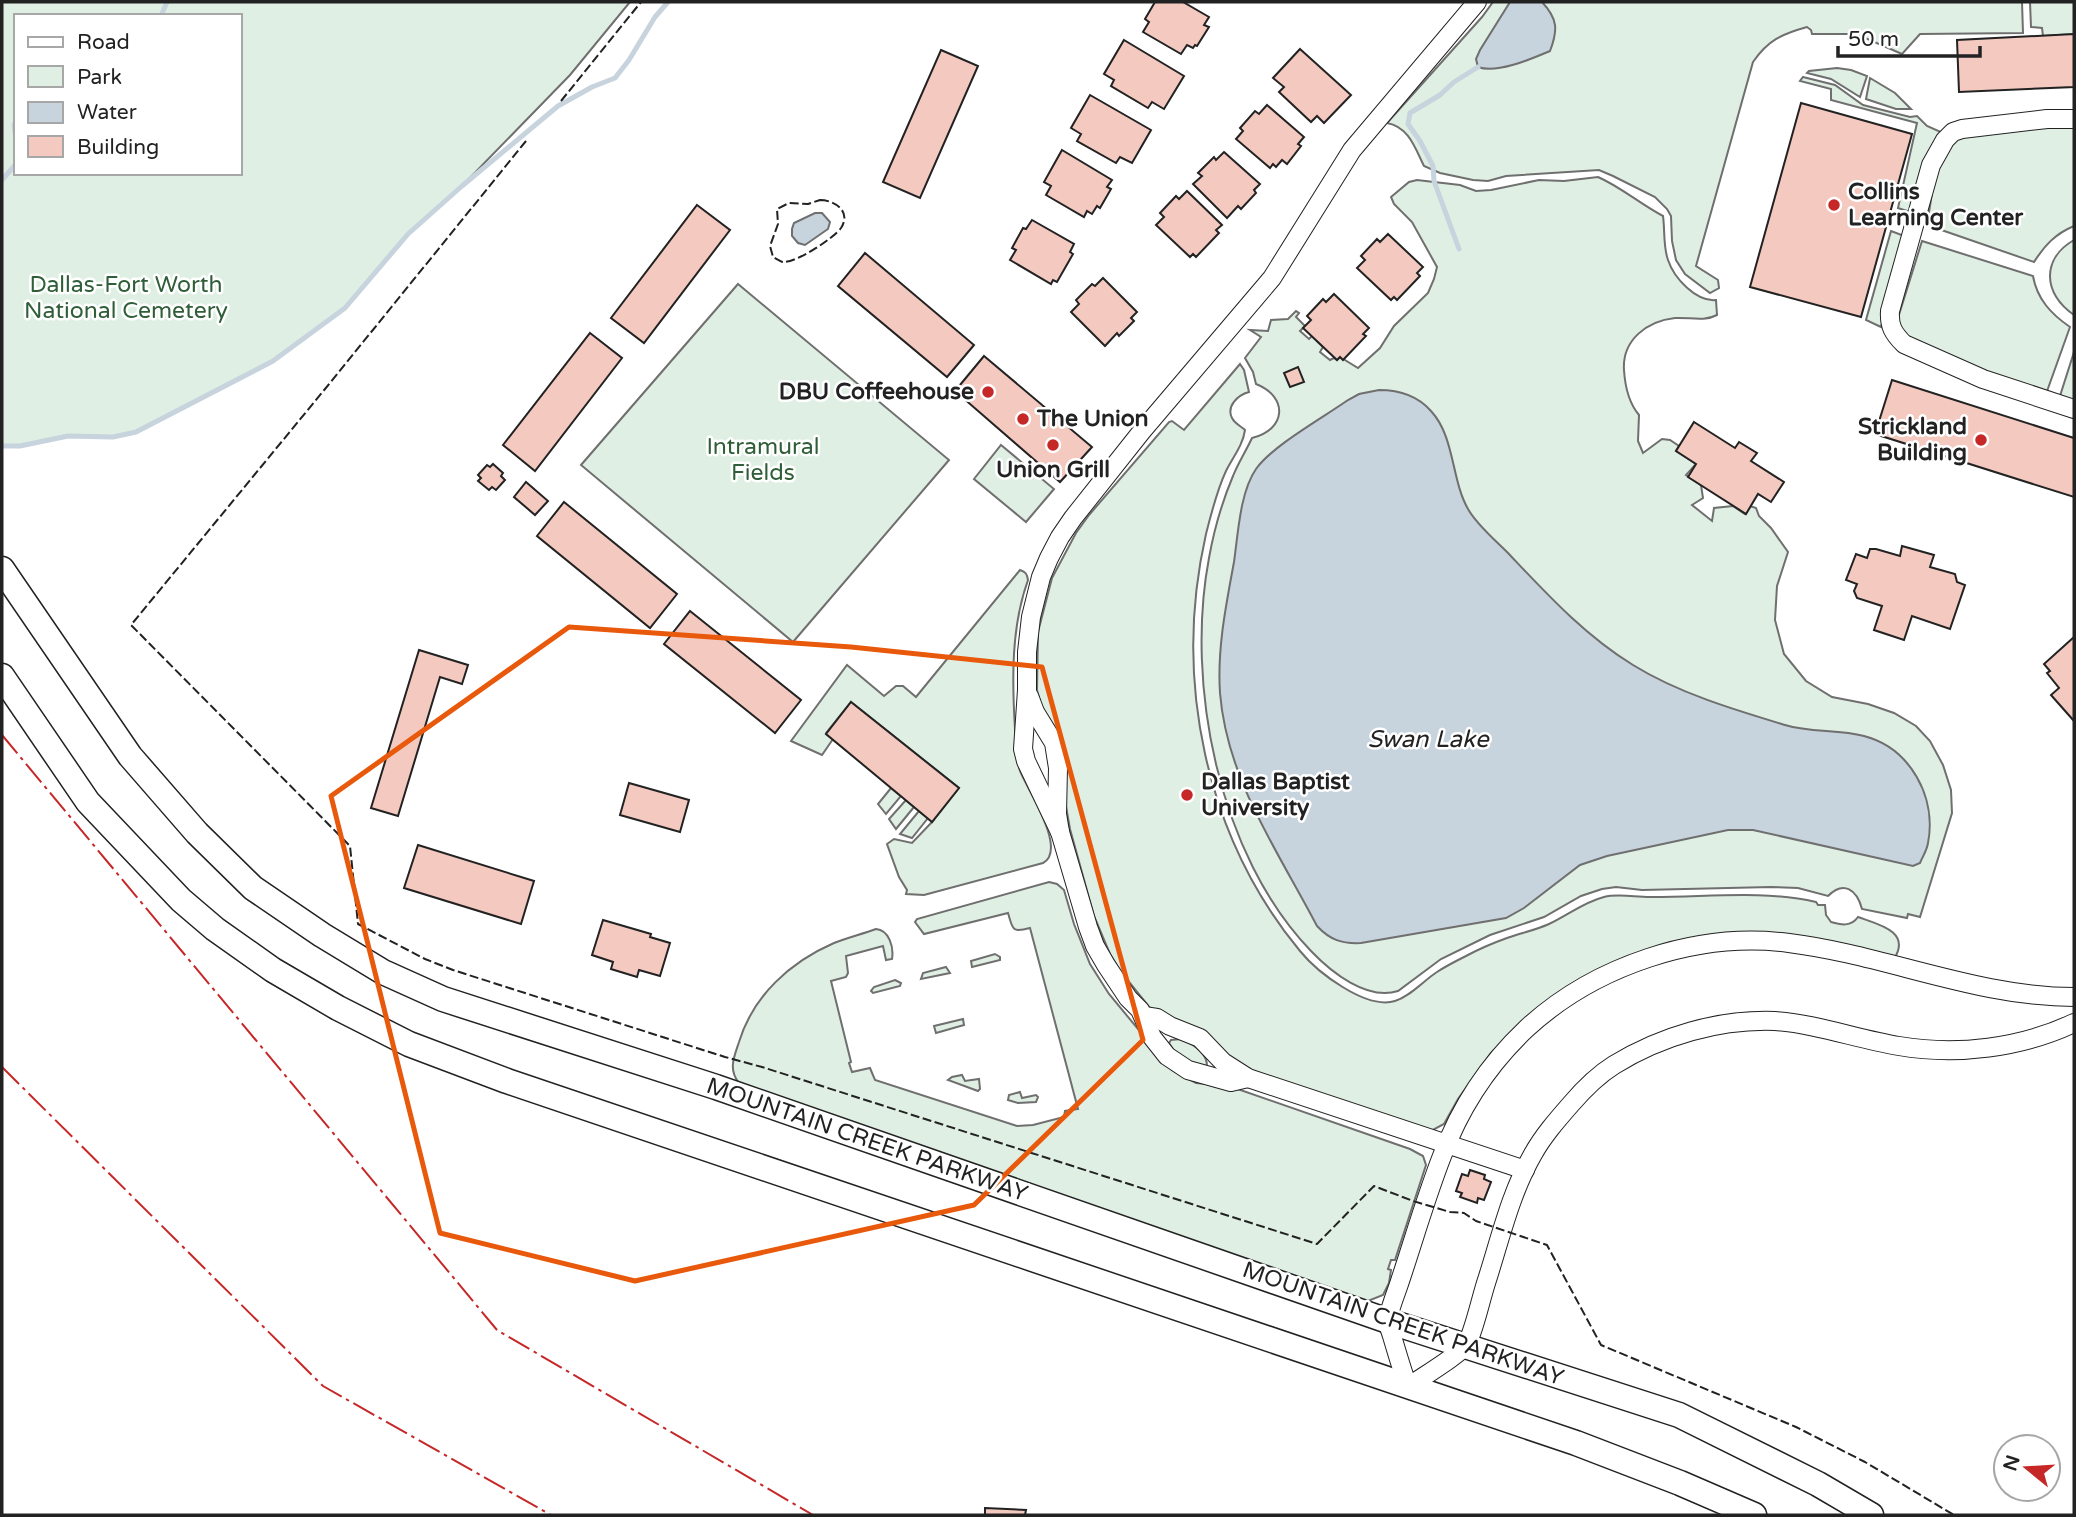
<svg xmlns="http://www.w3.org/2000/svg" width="2076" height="1517" font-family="'Varela Round',sans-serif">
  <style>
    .green { fill: #e0efe3; stroke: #6f6f6f; stroke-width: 2; fill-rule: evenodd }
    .water { fill: #c7d3dd; stroke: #6f6f6f; stroke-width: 2 }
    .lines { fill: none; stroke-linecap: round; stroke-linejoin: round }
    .stream { stroke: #c7d3dd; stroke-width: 5 }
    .building { fill: #f3c9c0; stroke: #222; stroke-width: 2 }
    .street-casing { stroke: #222; stroke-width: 20 }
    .secondary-casing { stroke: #222; stroke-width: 27 }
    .street { stroke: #fff; stroke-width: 18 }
    .secondary { stroke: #fff; stroke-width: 24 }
    .fence { stroke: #222; stroke-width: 2; stroke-dasharray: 9 3.5; stroke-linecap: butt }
    .power { stroke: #c62828; stroke-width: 2; stroke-dasharray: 24 5 3.5 5; stroke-linecap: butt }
    .marked { fill: none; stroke: #e8590c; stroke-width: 5; stroke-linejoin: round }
    .poi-dot { fill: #c62828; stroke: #fff; stroke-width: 2.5 }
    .labels { text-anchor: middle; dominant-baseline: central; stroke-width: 5; stroke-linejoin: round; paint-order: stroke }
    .poi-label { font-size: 23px; font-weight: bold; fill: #222; stroke: #fff; text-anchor: start }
    .park-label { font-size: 23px; fill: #2f5e38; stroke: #fff }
    .street-label { font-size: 23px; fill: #222; stroke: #fff }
    .water-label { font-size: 24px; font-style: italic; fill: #222; stroke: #fff }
  </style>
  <rect width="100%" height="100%" fill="#fff"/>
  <g class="green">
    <path d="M2,2H630L570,75L462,186L408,234L345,308L273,361L136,432L113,437L68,436L20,446H2ZM16,16H240V173H16Z"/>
    <path d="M1493,2H2022L2023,33L1920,34L1902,54L1856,34H1812L1811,30L1807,27C1782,34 1768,40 1753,62L1696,266L1718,280L1719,288L1710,293L1685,274L1676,260L1672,241L1671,216L1667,209L1655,197L1613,176L1599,170L1506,176L1488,181L1473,180L1440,173L1424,166C1415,148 1409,127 1387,123L1482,17Z"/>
    <polygon points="2030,2 2074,2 2074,34 2043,36 2042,28 2031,27"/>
    <polygon points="1837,68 1851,70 1867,76 1860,97 1831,79 1807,73 1809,71"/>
    <polygon points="1803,77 1835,85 1863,105 1910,117 1917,116 1927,126 1943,133 1913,213 1898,208 1917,123 1831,100 1831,89 1800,81"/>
    <polygon points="1870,78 1895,93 1911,109 1896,109 1866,99"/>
    <path d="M2074,126V226C2055,234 2045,245 2034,262L1927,225L1934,180L1946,144L1967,134L1993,130Z"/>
    <path d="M1598,177C1621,187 1640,204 1663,216C1665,230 1663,246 1668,260C1674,278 1696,302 1716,300L1717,315C1704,322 1689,317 1675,318C1647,321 1622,340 1624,370C1625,386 1628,402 1639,415L1638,441L1643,453L1662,439L1670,440L1679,446L1676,451L1696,464L1686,475L1701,485L1703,498L1692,505L1712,521L1714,508L1733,506L1745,514L1750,506L1756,508L1759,516L1771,528L1788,552L1777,586L1775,620L1784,654L1806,681L1832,697L1868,704L1894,713L1916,726L1930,741L1943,765L1951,790L1952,813L1920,917L1908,914L1907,918L1862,909C1857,890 1844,880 1828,896L1798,888L1771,887L1642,890L1616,887L1602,889L1581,896L1544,917L1490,935L1441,959L1398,991C1367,1001 1331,972 1311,951C1219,856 1185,684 1209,558C1214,530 1222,502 1233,476C1238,463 1246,451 1252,438C1286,430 1289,397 1256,384L1253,372L1245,358L1261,337L1250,330L1268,331L1271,320L1288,319L1296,311L1299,313L1296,317L1305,326L1300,331L1309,339L1312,336L1323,347L1320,352L1330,360L1334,358L1337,360L1340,357L1358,368L1380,348L1394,326L1428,293L1434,279L1437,267L1412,222L1394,204L1391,197L1409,182L1417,180L1460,185L1476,191L1491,190L1539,180L1564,181Z"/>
    <polygon points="1891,231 1907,237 1881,327 1866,320"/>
    <path d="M2074,240V315C2043,294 2041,259 2074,240Z"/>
    <path d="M1922,241L2033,276C2037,299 2051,314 2070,327L2046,394L1954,361L1902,334L1898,318Z"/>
    <polygon points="738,284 949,460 793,642 581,465"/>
    <polygon points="2074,352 2074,401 2060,396"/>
    <path d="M1240,364L1244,370L1249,392C1238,395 1226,406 1232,418C1235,424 1241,426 1245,430C1243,445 1233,457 1226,471C1217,490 1211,514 1206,534C1173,679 1205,836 1300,951C1317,972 1366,1010 1395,1001C1411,996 1423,981 1437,972C1446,966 1456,961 1466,956C1479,949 1493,943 1507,938C1521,933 1536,930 1549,924C1568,915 1584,902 1604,897C1620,893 1638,898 1654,897C1709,897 1763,890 1816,902L1818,905H1825L1826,915L1831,922C1841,925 1851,927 1858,917C1877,924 1912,931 1894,959L1785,936L1658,947L1603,967L1536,1009L1491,1053L1458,1099L1444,1124L1431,1131L1247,1069L1164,1018L1150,1008L1121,972L1110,954L1094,916L1070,829L1064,795L1037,690L1038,632L1052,578L1076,533L1089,515L1169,422L1172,421L1184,430Z"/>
    <polygon points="1001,445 1054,489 1026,522 974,479"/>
    <path d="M1020,570C1026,572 1027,574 1028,580C1011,627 1012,680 1015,729C1016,744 1015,757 1020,771C1027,789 1068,850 1043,863L924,895L906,894L907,890L899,877L887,844L894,839L912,843L932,822L959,788L851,702L826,733L833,739L822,755L791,741L847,665L884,696L896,686H903L916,697Z"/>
    <polygon points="891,788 901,796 886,814 878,804"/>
    <polygon points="906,800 914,807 896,829 889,819"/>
    <polygon points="919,811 928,818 912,838 900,834"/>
    <path d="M1049,882L1057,884L1064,890L1074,924L1090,964L1109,994L1172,1070L1196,1083L1229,1086L1410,1149L1423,1156L1426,1165L1395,1260H1391L1388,1269L1391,1270L1389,1283L1383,1295L1363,1303L739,1083C728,1069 734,1057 739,1042C753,996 790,962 834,943C847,938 862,934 876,929C889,930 894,947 892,959L886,960L883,946L846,956L848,973L846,977L831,981L851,1062L849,1063L852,1072L870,1068L875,1080L1017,1126L1033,1125L1064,1117L1065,1111L1078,1109L1030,928C1011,933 1013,929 1008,913L924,934L915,922L917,919Z"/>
    <polygon points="995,954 1000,957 1000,960 972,967 971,961"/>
    <polygon points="946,967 950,973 921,979 923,973"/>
    <polygon points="895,980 901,983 900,986 873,993 871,991 874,987"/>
    <polygon points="963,1019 964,1025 936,1033 934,1026"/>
    <path d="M1181,1039C1193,1044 1207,1052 1207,1066L1196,1068L1174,1051L1169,1043L1171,1040Z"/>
    <polygon points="962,1075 965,1081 979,1079 980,1089 978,1091 948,1080 952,1077"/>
    <polygon points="1020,1092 1022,1098 1036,1095 1038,1097 1036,1102 1018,1103 1008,1100 1009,1095"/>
  </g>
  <g class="water">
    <path d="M1510,2H1542C1558,19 1558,30 1550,51C1531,59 1497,74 1478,67L1476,59L1480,50Z"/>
    <polygon points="815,213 822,213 830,222 828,229 805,245 798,243 792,236 792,229 794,223"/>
    <path d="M1379,390C1398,390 1417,395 1431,411C1455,437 1451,479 1468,509C1477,525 1494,539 1507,552C1546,593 1584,635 1633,665C1678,693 1735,710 1785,725C1811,733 1838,729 1864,736C1910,748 1937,797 1928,843C1927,850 1923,856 1920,863L1913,866L1753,830H1728L1607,856L1580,865L1524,908L1506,918L1361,943C1342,944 1330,940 1317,926C1278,851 1227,780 1220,693C1217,649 1226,605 1234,562C1238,534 1240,492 1256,469C1272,446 1324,417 1348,400L1359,394Z"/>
  </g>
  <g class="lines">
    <g class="stream">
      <polyline points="161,16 167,2"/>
      <polyline points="16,121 14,125 16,139"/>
      <polyline points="2,180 16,164"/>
      <polyline points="1459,249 1434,181 1433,166 1420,141 1408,124 1410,113 1440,95 1454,82 1478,67"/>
      <polyline points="2,446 20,446 68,436 113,437 136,432 273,361 345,308 408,234 462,186 558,106 592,87 615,78 629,60 655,17 668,2"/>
    </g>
  </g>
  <g class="building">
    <polygon points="1155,2 1183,2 1209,17 1204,25 1209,27 1197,46 1195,45 1193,48 1187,45 1181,54 1143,32 1149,22 1145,19"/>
    <polygon points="2074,34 2074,87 1959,92 1957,40"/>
    <polygon points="1124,40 1184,76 1164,109 1152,102 1148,108 1111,86 1114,80 1104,74"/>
    <polygon points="1300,49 1351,95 1324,123 1317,116 1311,122 1279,92 1284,87 1273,78"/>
    <polygon points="941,50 978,66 920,198 883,182"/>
    <polygon points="1090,95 1151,130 1132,163 1120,157 1116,163 1077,141 1081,134 1071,128"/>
    <polygon points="1801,103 1912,134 1861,317 1750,287"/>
    <polygon points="1267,105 1304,137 1298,144 1301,146 1287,164 1282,160 1276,167 1273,164 1270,168 1236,139 1243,131 1240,128 1255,111 1259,114"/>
    <polygon points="1062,150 1112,180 1107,187 1111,189 1100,208 1097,206 1092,214 1087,211 1084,217 1046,195 1051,186 1044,182"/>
    <polygon points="1224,152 1260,184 1254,190 1256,193 1241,209 1238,206 1227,218 1193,184 1202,176 1198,173 1214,157 1216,160"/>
    <polygon points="1187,191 1222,225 1216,230 1219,233 1196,257 1193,254 1190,257 1156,225 1164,217 1160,213 1176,196 1179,199"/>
    <polygon points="697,205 730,230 644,343 611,318"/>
    <polygon points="1032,220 1074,244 1070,252 1073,254 1057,282 1053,280 1051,284 1010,260 1016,250 1012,248 1023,228 1026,229"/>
    <polygon points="1388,234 1423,267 1417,273 1420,276 1397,300 1394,297 1391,300 1357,268 1365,260 1361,256 1377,239 1380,242"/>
    <polygon points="865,253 974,345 947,377 838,286"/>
    <polygon points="1103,278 1137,312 1131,318 1134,321 1119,336 1117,333 1105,346 1071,312 1079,304 1076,300 1092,284 1095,286"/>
    <polygon points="1334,294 1369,328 1363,334 1366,336 1343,360 1340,357 1337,360 1303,328 1311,320 1307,316 1323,299 1326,302"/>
    <polygon points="590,333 622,358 535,471 503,445"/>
    <polygon points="984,356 1092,447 1060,482 955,391"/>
    <polygon points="1298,367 1304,382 1290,387 1284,373"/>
    <polygon points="1892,380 2074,438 2074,497 1875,434"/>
    <polygon points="1694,422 1735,448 1739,442 1757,453 1751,461 1784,482 1771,502 1758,494 1746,514 1688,477 1696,464 1676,451"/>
    <polygon points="493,464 503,473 501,476 505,480 496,490 492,487 489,490 478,481 481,478 478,475 487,465 490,467"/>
    <polygon points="526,482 548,501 535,515 514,497"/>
    <polygon points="564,502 677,594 650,628 537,536"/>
    <polygon points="1902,546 1934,555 1930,567 1955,574 1957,582 1965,585 1950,629 1912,616 1904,640 1874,630 1882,606 1857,598 1854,591 1857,584 1846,580 1856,554 1867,558 1870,549 1876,549 1900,556"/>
    <polygon points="690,611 801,700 775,733 664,644"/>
    <polygon points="2074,637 2074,721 2051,695 2059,688 2047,673 2050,671 2044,664"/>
    <polygon points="419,650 468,665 462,684 440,677 398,816 371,808"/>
    <polygon points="851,702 959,788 932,822 826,734"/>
    <polygon points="629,783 689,800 680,832 620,815"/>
    <polygon points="418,845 534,881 521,924 404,888"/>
    <polygon points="603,920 651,934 650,937 670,943 660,976 639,970 637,977 611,969 613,962 592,955"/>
    <polygon points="1470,1170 1485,1175 1484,1179 1491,1182 1484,1200 1478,1198 1477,1203 1460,1197 1462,1193 1456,1191 1462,1174 1468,1176"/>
    <polygon points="985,1508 1026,1510 1025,1515 985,1515"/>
  </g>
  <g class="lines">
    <defs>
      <g id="street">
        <path d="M2074,119H2047L1962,129L1953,132L1945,140L1931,165L1890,311C1889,326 1893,333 1904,344L1983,379L2074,409"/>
        <polyline points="1029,696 1035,712 1054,743 1058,768 1057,814 1060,832 1088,927 1095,946 1106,965 1128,998 1140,1010 1152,1037 1167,1056 1188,1070 1231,1082 1248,1078"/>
        <polyline points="1060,832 1026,761 1023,749 1027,690 1027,652 1031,617 1041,577 1049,558 1060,537 1073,518 1142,431 1272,278 1352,150 1477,2"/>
        <path d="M2074,997C1977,997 1885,955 1789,943C1697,931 1594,966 1526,1029C1489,1064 1460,1108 1442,1156C1426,1197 1414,1239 1400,1281C1397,1291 1388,1312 1388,1321C1388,1326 1391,1332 1392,1336C1397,1353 1402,1370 1408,1387C1419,1379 1462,1353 1467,1344C1475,1327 1480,1302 1486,1283C1500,1240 1510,1194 1533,1154C1543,1136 1557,1120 1571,1104C1583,1090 1598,1075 1614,1065C1661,1036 1719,1019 1775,1021C1817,1024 1857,1039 1899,1046C1957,1056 2021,1048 2074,1023"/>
        <polyline points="1144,1016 1157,1018 1170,1026 1200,1038 1223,1062 1248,1078 1525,1170"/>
      </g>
      <g id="secondary">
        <polyline points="2,569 130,756 197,833 253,888 322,935 383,972 443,999 716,1087 1388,1321 1679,1415 1818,1484 1871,1515"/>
        <polyline points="2,676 88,802 181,900 215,929 273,970 338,1008 409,1044 507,1081 1576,1443 1680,1483 1754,1515"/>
      </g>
    </defs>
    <use href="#street" class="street-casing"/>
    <use href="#secondary" class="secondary-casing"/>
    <use href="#street" class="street"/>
    <use href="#secondary" class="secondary"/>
    <g class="fence">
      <polyline points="561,101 641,2"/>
      <polyline points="526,141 325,389 131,625 350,846 358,924 425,959 453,970 725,1057 762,1067 1317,1244 1374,1186 1413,1201 1450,1212 1464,1213 1476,1221 1547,1245 1601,1345 1796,1427 1865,1462 1954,1515"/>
      <path d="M820,200C834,200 852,211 841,228C834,238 796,263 783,262C781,262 775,258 773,257L770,246L778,224L777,209L789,203L808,204Z"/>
    </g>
    <g class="power">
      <polyline points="2,735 497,1330 813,1515"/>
      <polyline points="2,1067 323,1386 551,1515"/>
    </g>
  </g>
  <path class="marked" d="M569,627L851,647L1042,667L1143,1040L974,1205L635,1281L440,1233L331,796Z"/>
  <g class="poi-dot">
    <circle cx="1834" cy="205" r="7"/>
    <circle cx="988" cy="392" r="7"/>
    <circle cx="1023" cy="419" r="7"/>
    <circle cx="1981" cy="440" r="7"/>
    <circle cx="1053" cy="445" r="7"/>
    <circle cx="1187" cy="795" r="7"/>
  </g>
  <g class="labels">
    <g class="poi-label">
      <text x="1848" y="192">Collins<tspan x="1848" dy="26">Learning Center</tspan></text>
      <text x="974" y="392" text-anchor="end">DBU Coffeehouse</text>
      <text x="1037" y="419">The Union</text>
      <text x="1967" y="427" text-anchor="end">Strickland<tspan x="1967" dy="26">Building</tspan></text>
      <text x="1053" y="470" text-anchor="middle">Union Grill</text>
      <text x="1201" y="782">Dallas Baptist<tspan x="1201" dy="26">University</tspan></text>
    </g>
    <g class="park-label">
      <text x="126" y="285">Dallas-Fort Worth<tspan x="126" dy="26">National Cemetery</tspan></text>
      <text x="763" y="447">Intramural<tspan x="763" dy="26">Fields</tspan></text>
    </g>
    <g class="street-label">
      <text transform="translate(867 1140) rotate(19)">MOUNTAIN CREEK PARKWAY</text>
      <text transform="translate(1403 1324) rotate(19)">MOUNTAIN CREEK PARKWAY</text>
    </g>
    <g class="water-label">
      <text x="1428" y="739">Swan Lake</text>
    </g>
  </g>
  <rect width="2076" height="1517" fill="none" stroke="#222222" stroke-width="7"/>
  <rect x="14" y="14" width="228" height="161" fill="#ffffff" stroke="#a7a7a7" stroke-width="2"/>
  <rect x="28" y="37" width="35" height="10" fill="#ffffff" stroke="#a7a7a7" stroke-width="2"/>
  <text x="77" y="49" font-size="21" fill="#222222">Road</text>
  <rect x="28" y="66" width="35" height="21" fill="#e0efe3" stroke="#a7a7a7" stroke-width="2"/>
  <text x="77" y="84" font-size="21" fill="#222222">Park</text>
  <rect x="28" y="102" width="35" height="21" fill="#c7d3dd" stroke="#a7a7a7" stroke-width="2"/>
  <text x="77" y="119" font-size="21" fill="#222222">Water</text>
  <rect x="28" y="136" width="35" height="21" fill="#f3c9c0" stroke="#a7a7a7" stroke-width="2"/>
  <text x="77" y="154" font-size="21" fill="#222222">Building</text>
  <g transform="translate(2027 1468) rotate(288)"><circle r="33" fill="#ffffff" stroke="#a7a7a7" stroke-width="2"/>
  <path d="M0-5L12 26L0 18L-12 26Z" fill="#c62828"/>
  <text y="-10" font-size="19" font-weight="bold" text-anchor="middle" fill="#222222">N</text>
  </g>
  <path d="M1838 46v10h142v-10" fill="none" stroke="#222222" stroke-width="3.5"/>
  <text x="1848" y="46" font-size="21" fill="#222222" stroke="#ffffff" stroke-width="5" paint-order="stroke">50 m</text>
</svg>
